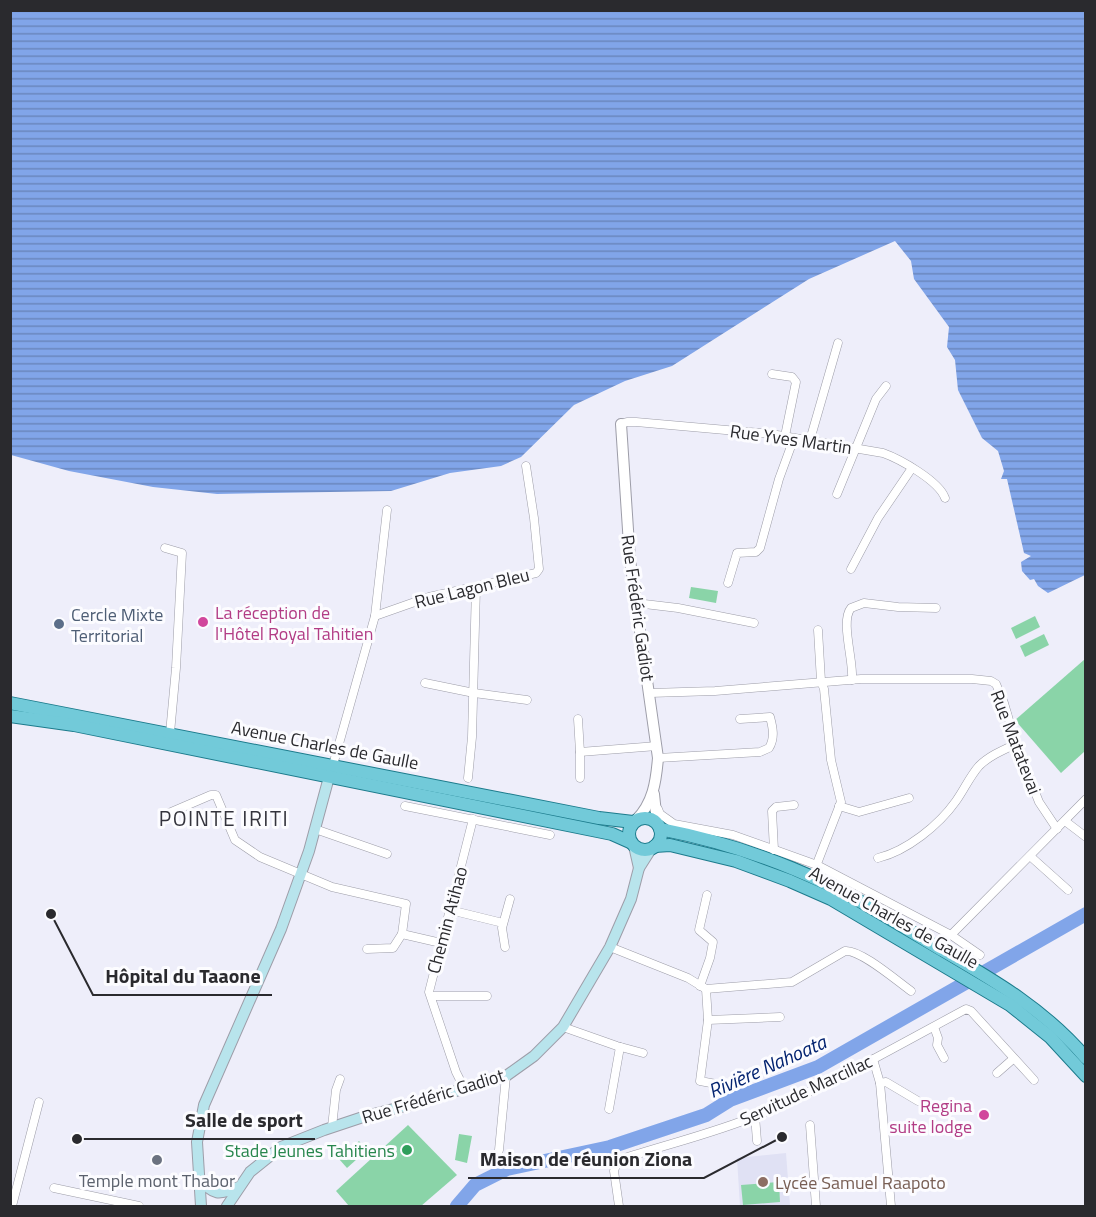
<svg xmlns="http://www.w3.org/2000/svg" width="1096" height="1217" font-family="'Titillium Web',sans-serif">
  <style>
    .built { fill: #e0e1f4 }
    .grass { fill: #8ad4a8 }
    .water { fill: url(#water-rules) }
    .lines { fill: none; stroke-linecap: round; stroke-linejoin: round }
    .river { stroke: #81a5e9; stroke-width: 14 }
    .minor-casing { stroke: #9d9da8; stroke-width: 9 }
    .tertiary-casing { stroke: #9d9da8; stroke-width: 12 }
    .secondary-casing { stroke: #9d9da8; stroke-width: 12 }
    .primary-casing { stroke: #1c7b8c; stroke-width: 14 }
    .minor { stroke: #fff; stroke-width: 8 }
    .tertiary { stroke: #fff; stroke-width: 10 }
    .secondary { stroke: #b8e4ec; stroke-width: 10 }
    .primary { stroke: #72cad9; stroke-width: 12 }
    .hotel-dot { fill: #d1479c; stroke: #fcfcff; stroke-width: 2 }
    .service-dot { fill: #5c6f8a; stroke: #fcfcff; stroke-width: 2 }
    .leisure-dot { fill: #2e9e5b; stroke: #fcfcff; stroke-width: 2 }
    .worship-dot { fill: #6b7280; stroke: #fcfcff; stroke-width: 2 }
    .education-dot { fill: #8d6e63; stroke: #fcfcff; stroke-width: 2 }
    .labels { text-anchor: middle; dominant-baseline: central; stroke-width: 6; stroke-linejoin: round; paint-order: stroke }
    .street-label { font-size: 18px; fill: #2a2a2e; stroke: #fcfcff }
    .hotel-label { font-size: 18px; fill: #b23c85; stroke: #fcfcff; text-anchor: start }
    .service-label { font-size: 18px; fill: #4e5e75; stroke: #fcfcff; text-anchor: start }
    .leisure-label { font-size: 18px; fill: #27864d; stroke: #fcfcff; text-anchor: end }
    .worship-label { font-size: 18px; fill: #5b616d; stroke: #fcfcff }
    .education-label { font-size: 18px; fill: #785e54; stroke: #fcfcff; text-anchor: start }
    .water-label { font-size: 20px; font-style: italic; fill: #032370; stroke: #fcfcff }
    .quarter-label { font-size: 21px; letter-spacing: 1.5px; fill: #34343d; stroke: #fcfcff }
    .leader { fill: none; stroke: #2a2a2e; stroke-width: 2 }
    .callout-dot { fill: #2a2a2e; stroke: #fcfcff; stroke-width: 2 }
    .callout-label { font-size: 20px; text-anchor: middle; font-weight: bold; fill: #2a2a2e; stroke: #fcfcff; stroke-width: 6; stroke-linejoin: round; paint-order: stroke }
  </style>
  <defs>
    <pattern id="water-rules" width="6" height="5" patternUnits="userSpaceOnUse" patternTransform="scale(1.5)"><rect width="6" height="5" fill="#81a5e9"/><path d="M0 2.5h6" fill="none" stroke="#6a87bd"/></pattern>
  </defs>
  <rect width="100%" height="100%" fill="#eeeefa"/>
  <polygon class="built" points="786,1153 790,1206 740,1206 737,1158"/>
  <g class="grass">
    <polygon points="691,587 718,591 716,603 689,598"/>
    <polygon points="1035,616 1040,627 1016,639 1011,628"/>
    <polygon points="1044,634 1049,645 1025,657 1020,646"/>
    <polygon points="1085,659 1085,751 1061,773 1015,720"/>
    <polygon points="408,1125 457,1175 421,1206 349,1206 336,1191"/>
    <polygon points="459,1134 472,1136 467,1163 455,1160"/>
    <polygon points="359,1141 367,1150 347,1168 339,1159"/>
    <polygon points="779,1182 780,1202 743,1205 741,1185"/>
  </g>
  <polygon class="water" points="10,11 1085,11 1085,575 1048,593 1038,586 1034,579 1030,580 1022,571 1021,562 1031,556 1024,553 1007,479 1001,479 1004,471 998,451 982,438 958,390 955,360 947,347 949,327 914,279 911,261 895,241 809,279 672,366 625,381 574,405 521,457 501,466 450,473 391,491 217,494 153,487 69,471 11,455"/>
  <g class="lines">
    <polyline class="river" points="457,1206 475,1185 507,1169 610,1147 706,1115 730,1100 818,1067 1086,914"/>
    <defs>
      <g id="minor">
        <polyline points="772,374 792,377 796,382 785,436"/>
        <path d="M621,424L627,422H636L771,434L883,453C900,459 939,481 945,498"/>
        <polyline points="810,440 838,343"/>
        <polyline points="837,494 876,399 886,386"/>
        <polyline points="165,548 182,553 176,668 170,733"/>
        <polyline points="851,569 878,518 912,468"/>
        <polyline points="728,583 737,553 756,552 760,548 779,479 794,438"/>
        <polyline points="636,603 678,608 754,623"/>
        <polyline points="375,616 429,597 536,573 539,569 534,518 526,466"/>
        <path d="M852,680C854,661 840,621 851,608L864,603L898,607L936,608"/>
        <polyline points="425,683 474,693 527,700"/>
        <polyline points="650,693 715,691 861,679 972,679 991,681 996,684 1004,703 1016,744 1039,802 1057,829"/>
        <polyline points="578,719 580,752 657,746"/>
        <polyline points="580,752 580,778"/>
        <path d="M658,758L760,752L769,748C775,738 773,728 770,717L740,719"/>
        <polyline points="333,765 375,616 387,510"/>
        <polyline points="468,778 472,737 476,587"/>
        <polyline points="405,806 550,835"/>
        <polyline points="839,806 859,812 909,798"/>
        <polyline points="658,809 660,814 674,824 733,835 817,865 951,935 1086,799"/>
        <polyline points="169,813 211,795 216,795 235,840 260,857 332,887 406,904 402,934"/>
        <polyline points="1065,821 1086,837"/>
        <polyline points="315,829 387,854"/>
        <polyline points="774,850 772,811 776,807 794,805"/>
        <polyline points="1030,856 1068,890"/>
        <path d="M878,858C907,851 939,825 956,801C964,790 970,776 979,766C989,756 1003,750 1016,744"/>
        <polyline points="818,861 841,802 831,760 824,689 821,681 818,630"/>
        <polyline points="450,910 503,923"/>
        <polyline points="951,935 980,955"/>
        <polyline points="505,947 502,928 510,899"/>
        <path d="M610,947L688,978L706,989L792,982L845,951C860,949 897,981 911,991"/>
        <polyline points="367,949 393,948 402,934 441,943"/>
        <polyline points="700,986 710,958 713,942 699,930 707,895"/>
        <polyline points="706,989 708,1020 700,1081 727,1086"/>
        <polyline points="432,996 487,996"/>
        <polyline points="708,1020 780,1017"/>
        <polyline points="563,1027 617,1046 643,1053"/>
        <polyline points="934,1027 938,1038 937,1045 944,1058"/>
        <polyline points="873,1059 880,1083 891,1206"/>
        <polyline points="997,1073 1013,1059"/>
        <polyline points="880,1083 886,1082 918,1101"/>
        <polyline points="464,1088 456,1072 429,992 473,819"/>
        <polyline points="609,1109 620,1047"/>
        <polyline points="755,1116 757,1141"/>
        <polyline points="810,1125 816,1206"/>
        <polyline points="332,1127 336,1090 340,1079"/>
        <polyline points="499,1150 506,1076"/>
        <polyline points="54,1188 139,1206"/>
        <polyline points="12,1206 39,1102"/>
        <path d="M619,1206L614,1171L617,1162L619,1160C664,1145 715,1133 758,1115C830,1085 897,1046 966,1009L971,1011L1034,1080"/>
      </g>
      <g id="tertiary">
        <path d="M621,424L630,560L658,758C656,782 653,803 636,820"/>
        <polyline points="654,794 657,823"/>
      </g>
      <g id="secondary">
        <polyline points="634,846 639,868"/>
        <path d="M200,1178C212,1196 220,1195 238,1187"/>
        <polyline points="201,1206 197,1142 204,1105 281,929 309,851 329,777"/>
        <polyline points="227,1206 250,1172 281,1147 324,1130 366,1116 409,1105 506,1076 534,1056 563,1027 610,947 631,899 639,868 651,849"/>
      </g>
      <g id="primary">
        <polyline points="10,703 599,818 633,822"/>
        <polyline points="10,716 74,725 612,834 630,842"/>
        <circle cx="645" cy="834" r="16"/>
        <path d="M660,829C716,840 773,858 825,883C865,902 902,926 940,949C995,981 1044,1009 1086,1058"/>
        <polyline points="655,846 670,845 736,861 790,881 831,899 1010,1005 1050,1037 1086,1076"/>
      </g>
    </defs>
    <use href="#minor" class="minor-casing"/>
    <use href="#tertiary" class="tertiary-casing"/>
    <use href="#secondary" class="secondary-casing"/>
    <use href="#primary" class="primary-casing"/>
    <use href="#minor" class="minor"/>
    <use href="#tertiary" class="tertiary"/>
    <use href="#secondary" class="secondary"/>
    <use href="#primary" class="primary"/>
  </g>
  <g class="hotel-dot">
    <circle cx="203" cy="622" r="6"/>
    <circle cx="984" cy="1115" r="6"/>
  </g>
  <circle class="service-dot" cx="59" cy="624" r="6"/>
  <circle class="leisure-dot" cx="407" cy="1150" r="6"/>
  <circle class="worship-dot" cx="157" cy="1160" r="6"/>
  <circle class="education-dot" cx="763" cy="1182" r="6"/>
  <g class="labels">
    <g class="street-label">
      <text transform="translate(791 439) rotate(8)">Rue Yves Martin</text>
      <text transform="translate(472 588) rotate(-14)">Rue Lagon Bleu</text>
      <text transform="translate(638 608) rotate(82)">Rue Frédéric Gadiot</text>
      <text transform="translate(1016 742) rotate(69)">Rue Matatevai</text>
      <text transform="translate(325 745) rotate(11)">Avenue Charles de Gaulle</text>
      <text transform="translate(894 917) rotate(29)">Avenue Charles de Gaulle</text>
      <text transform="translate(447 920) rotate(-75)">Chemin Atihao</text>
      <text transform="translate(806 1090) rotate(-25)">Servitude Marcillac</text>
      <text transform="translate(433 1096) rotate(-17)">Rue Frédéric Gadiot</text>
    </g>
    <g class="hotel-label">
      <text x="215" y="612">La réception de<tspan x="215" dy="21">l'Hôtel Royal Tahitien</tspan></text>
      <text x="972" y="1105" text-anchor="end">Regina<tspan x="972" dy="21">suite lodge</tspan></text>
    </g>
    <g class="service-label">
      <text x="71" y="614">Cercle Mixte<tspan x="71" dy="21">Territorial</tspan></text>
    </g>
    <g class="leisure-label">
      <text x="395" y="1150">Stade Jeunes Tahitiens</text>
    </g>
    <g class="worship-label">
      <text x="157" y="1180">Temple mont Thabor</text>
    </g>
    <g class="education-label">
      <text x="775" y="1182">Lycée Samuel Raapoto</text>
    </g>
    <g class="water-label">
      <text transform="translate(767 1066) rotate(-24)">Rivière Nahoata</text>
    </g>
    <g class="quarter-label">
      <text x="224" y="818">POINTE IRITI</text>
    </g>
  </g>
  <path class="leader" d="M51 914L93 995H272M77 1139L173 1139H315M782 1137L704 1178H468"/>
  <g class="callout-dot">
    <circle cx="51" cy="914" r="6"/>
    <circle cx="77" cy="1139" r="6"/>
    <circle cx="782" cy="1137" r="6"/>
  </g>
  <g class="callout-label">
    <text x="183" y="983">Hôpital du Taaone</text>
    <text x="244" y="1127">Salle de sport</text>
    <text x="586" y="1166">Maison de réunion Ziona</text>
  </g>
  <rect width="1096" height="1217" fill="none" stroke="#2a2a2e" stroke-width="24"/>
</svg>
